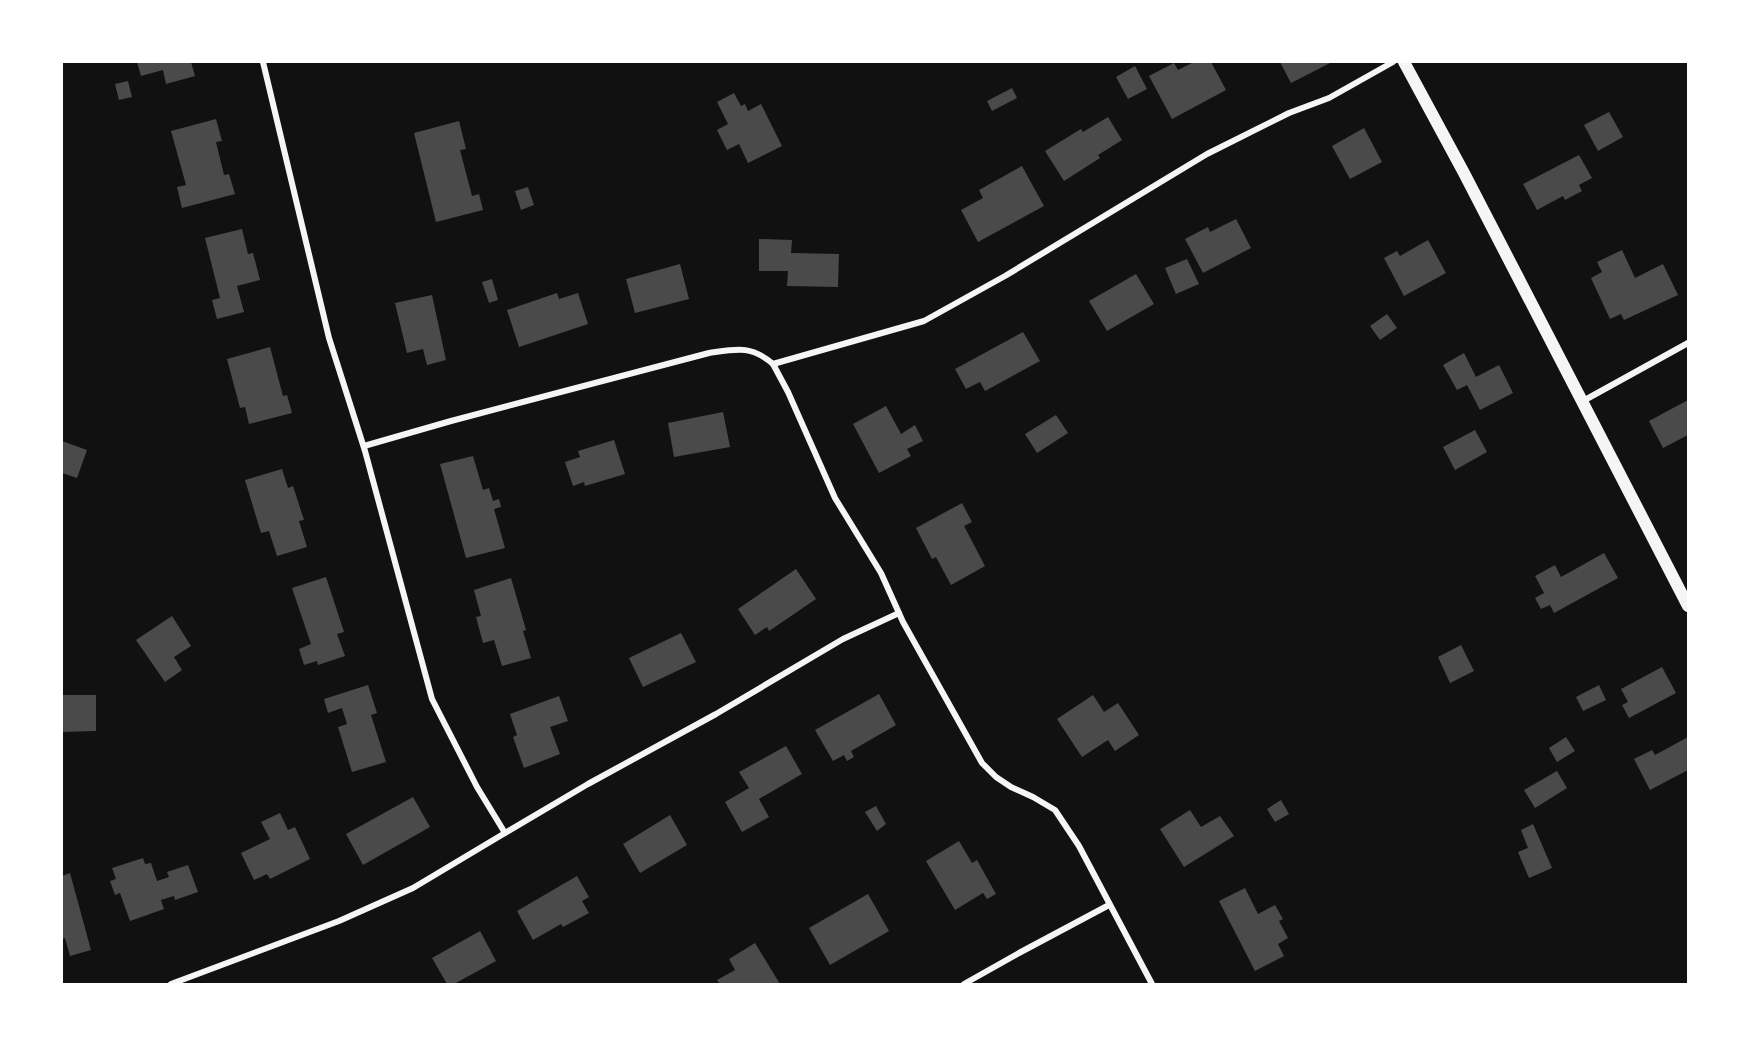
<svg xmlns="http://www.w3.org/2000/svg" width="1750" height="1046" font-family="'Noto Serif',serif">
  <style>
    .building { fill: #4a4a4a }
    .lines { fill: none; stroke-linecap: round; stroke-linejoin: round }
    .minor { stroke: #f5f5f5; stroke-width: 6 }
    .secondary { stroke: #f5f5f5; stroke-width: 12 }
  </style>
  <rect width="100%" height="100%" fill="#111"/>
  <g class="building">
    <polygon points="137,62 191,62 195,76 166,84 163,70 141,76"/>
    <polygon points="1194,62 1211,62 1226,90 1172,119 1149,76 1174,63 1178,70"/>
    <polygon points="1280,62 1332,62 1291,83"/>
    <polygon points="1135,66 1147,89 1128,99 1116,77"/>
    <polygon points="128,81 132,97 119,100 115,84"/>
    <polygon points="1012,88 1017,98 992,111 987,101"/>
    <polygon points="734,93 741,106 745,104 748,111 761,104 782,146 748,163 739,144 727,150 717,130 728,124 717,102"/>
    <polygon points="1609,112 1623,137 1598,151 1584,125"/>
    <polygon points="1108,117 1122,140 1098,155 1100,158 1064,181 1045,151 1081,129 1083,132"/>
    <polygon points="216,119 222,141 216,142 224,175 229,174 235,194 182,208 177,187 186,185 171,131"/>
    <polygon points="459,121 466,149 460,150 472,196 479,194 483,210 436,222 414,133"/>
    <polygon points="1364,128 1382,162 1350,179 1332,146"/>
    <polygon points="1579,155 1592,178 1579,185 1582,191 1565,200 1563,196 1537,210 1523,184"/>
    <polygon points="1022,166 1044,206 978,242 961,210 983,198 979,190"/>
    <polygon points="528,187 534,205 521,210 515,191"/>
    <polygon points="1236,219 1251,248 1203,273 1185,239 1208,227 1210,232"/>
    <polygon points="242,229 248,254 253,253 260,280 237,286 244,312 217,319 212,300 220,298 205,238"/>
    <polygon points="759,239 792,240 791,253 839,254 838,287 787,286 788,271 759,271"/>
    <polygon points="1428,240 1446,273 1404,296 1384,258 1397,251 1400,256"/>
    <polygon points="1622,250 1635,278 1663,264 1678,295 1624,320 1621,314 1610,319 1591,278 1602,272 1597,262"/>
    <polygon points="1187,259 1199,284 1176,294 1165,268"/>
    <polygon points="680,264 689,299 635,313 626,279"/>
    <polygon points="1136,274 1154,304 1107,331 1089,301"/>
    <polygon points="492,279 498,300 489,303 482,282"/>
    <polygon points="557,293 559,299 578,293 588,324 519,347 507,310"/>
    <polygon points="432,295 446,360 427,365 423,349 407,353 395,303"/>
    <polygon points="1387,314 1397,328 1380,340 1370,326"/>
    <polygon points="1023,332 1040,361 985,391 980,382 966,389 955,369"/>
    <polygon points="270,347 283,396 287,395 292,413 249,424 245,407 240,408 227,359"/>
    <polygon points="1464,353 1476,377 1499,365 1513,393 1480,410 1467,385 1457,390 1443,365"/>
    <polygon points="1688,400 1688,435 1663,448 1649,421"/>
    <polygon points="886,406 901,434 915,425 923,441 907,449 911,456 879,473 853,424"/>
    <polygon points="723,412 730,447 674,457 668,423"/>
    <polygon points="1056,415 1068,433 1037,453 1025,434"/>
    <polygon points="1475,430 1487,452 1455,470 1443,447"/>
    <polygon points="614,440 625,474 585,486 584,482 573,486 565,462 580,457 578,451"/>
    <polygon points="62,441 87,450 77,478 62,473"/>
    <polygon points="473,456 483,490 489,488 493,501 499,499 501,507 494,509 505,548 466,558 440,464"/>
    <polygon points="282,469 288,488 293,486 304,520 299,521 307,547 277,556 269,531 261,533 245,480"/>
    <polygon points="962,503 972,522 964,526 985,566 951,585 936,557 932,559 916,528"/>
    <polygon points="1604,553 1618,578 1554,613 1550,605 1541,609 1535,598 1544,593 1535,576 1555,565 1561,577"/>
    <polygon points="796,569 816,599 769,631 767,627 755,635 738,609"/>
    <polygon points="326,577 344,632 337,634 345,656 318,665 317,661 304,665 299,649 311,644 292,588"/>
    <polygon points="511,578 526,630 523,631 531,658 502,666 494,640 483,643 476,617 481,616 474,590"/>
    <polygon points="172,616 191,646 174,657 182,670 165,682 136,640"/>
    <polygon points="681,633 696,662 643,687 629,658"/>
    <polygon points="1461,645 1474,671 1450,683 1438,657"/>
    <polygon points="1662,667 1676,693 1629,718 1622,705 1628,702 1621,689"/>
    <polygon points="368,685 377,713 371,715 386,762 352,772 338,727 347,724 342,708 328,713 324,699"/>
    <polygon points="1599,685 1606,700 1583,711 1576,697"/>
    <polygon points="879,694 896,725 851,751 854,757 847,761 844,755 833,761 815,730"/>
    <polygon points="62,695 96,695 96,731 62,732"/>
    <polygon points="1093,695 1104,712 1118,703 1139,735 1115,751 1108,740 1082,757 1057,719"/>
    <polygon points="559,696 568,721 550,727 560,754 524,768 513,737 517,735 510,714"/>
    <polygon points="1566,737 1575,751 1557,762 1549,748"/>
    <polygon points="1688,737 1688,770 1650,790 1634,759 1652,750 1655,755"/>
    <polygon points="786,746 802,774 759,799 769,817 742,832 725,802 749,788 739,772"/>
    <polygon points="1557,771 1567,788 1535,808 1524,790"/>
    <polygon points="413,797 430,827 363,865 346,834"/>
    <polygon points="1281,800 1289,814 1275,822 1267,809"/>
    <polygon points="876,806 886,824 877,831 865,812"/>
    <polygon points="1190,810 1201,827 1220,816 1234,836 1184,867 1160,829"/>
    <polygon points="280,813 288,830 295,827 310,859 270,879 267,874 254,880 241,853 270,839 261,822"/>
    <polygon points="670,815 687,845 640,873 623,844"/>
    <polygon points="1533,824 1552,868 1529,878 1518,852 1528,848 1521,830"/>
    <polygon points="959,841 972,863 977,860 996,894 987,899 983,893 955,910 926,861"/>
    <polygon points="143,858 145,864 151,863 157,881 169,877 167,872 188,865 198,892 175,900 174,896 161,900 164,909 130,921 120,893 115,895 110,881 116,879 112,868"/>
    <polygon points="70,873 91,950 70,956 65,938 62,939 62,876"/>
    <polygon points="577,876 589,897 582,901 589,913 563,927 561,924 533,940 517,911"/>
    <polygon points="1245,888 1258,914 1275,905 1283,919 1279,921 1288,938 1278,944 1284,956 1255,971 1219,901"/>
    <polygon points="868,894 889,931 830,965 809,928"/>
    <polygon points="480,931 496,961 454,984 447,984 432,958"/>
    <polygon points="755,943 780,984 720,984 717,980 735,970 729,959"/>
  </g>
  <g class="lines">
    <g class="minor">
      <polyline points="263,62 329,338 365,451 432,699 477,787 505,833 588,784 716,714 843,639 899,613"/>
      <polyline points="773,364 788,392 835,498 881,573 903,622 982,763 996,777 1011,787 1033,797 1055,810 1079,846 1152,984"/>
      <polyline points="1583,401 1688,343"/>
      <path d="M364,446L451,421L709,353C737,349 751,345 773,364L924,321L1005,276L1207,154L1289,113L1329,98L1393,62"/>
      <polyline points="171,984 339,921 413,888 505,833"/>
      <polyline points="964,984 1019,953 1109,905"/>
    </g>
    <polyline class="secondary" points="1404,62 1464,173 1688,606"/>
  </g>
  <rect width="1750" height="1046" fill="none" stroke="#ffffff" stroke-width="126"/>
</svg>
